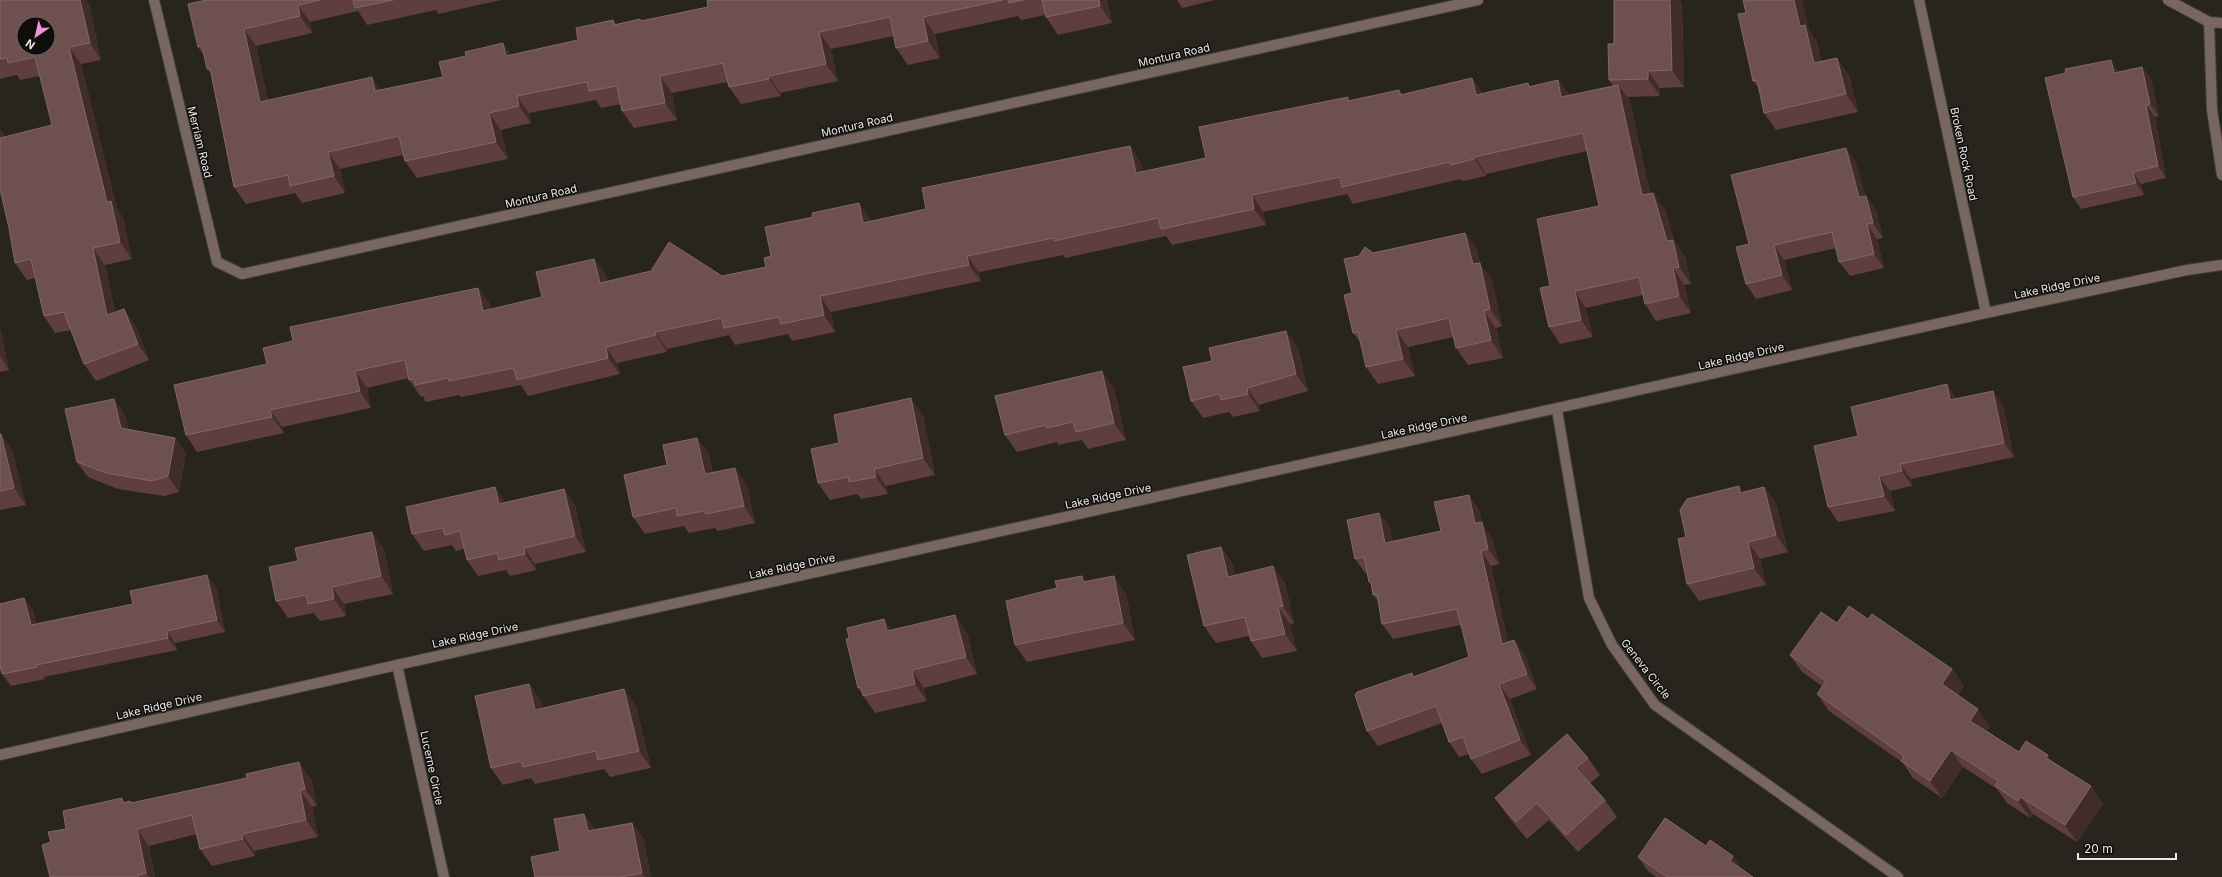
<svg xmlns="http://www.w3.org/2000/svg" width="2222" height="877" font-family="Inter,sans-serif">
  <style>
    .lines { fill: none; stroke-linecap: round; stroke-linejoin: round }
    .minor-casing { stroke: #43403b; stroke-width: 12 }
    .minor { stroke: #776760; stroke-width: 10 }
    .wall { fill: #5e3e3e }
    .shaded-wall { fill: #422c2a }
    .building { fill: #6e504f; stroke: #816867; fill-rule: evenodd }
    .labels { text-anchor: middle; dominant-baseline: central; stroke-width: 3; stroke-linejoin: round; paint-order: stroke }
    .street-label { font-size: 11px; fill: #eae8e4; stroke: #0f0e0b }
  </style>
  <rect width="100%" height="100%" fill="#28251f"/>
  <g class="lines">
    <defs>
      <g id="minor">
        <polyline points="154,0 217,262 242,274 1478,0"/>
        <polyline points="1919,0 1986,313"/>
        <polyline points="2168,0 2209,22 2222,23"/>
        <polyline points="2209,22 2212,110 2222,175"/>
        <polyline points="1557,410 1589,598 1612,645 1655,705 1898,877"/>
        <polyline points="397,665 444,877"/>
        <polyline points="0,755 397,665 1986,313 2187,270 2222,265"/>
      </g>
    </defs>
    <use href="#minor" class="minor-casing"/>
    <use href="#minor" class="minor"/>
  </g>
  <g class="wall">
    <polygon points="0,0 89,3 101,60 81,64 117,209 123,218 132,259 105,265 115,312 136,326 149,360 96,381 84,364 71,330 55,333 44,316 35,278 27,280 15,263 9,228 0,189 0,130 5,137 52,125 40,76 20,80 17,75 0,79"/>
    <polygon points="206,0 501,0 438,14 436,10 367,25 358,11 310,22 312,33 256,46 268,100 381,90 443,77 466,56 503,43 511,55 578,40 613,20 616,24 640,19 641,21 708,7 707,0 1107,0 1112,23 1058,35 1046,17 1045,15 1021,20 1018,16 935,34 940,58 908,65 896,48 894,36 831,49 838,81 780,93 781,96 741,104 729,87 727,82 672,93 677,120 634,128 622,111 621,104 601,108 596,100 529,113 531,123 501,130 508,159 417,178 405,161 403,155 340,169 345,193 302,203 295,193 246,204 234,187 211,74 207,69 204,55 198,47"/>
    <polygon points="1177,0 1215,0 1182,8"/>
    <polygon points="1614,0 1679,0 1682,4 1684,87 1660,88 1660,96 1627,97 1630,101 1650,193 1665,209 1674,241 1685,257 1691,284 1684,285 1691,313 1656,321 1645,304 1643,295 1586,308 1593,337 1560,344 1549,327 1550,286 1599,206 1587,151 1486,174 1486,176 1463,181 1461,179 1353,204 1347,194 1263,212 1266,225 1172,245 1166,236 1065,258 1064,255 979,272 981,281 831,312 835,332 792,341 788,334 735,345 729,335 667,349 667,352 617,363 620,374 528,396 521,385 461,397 459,395 426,402 423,396 421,397 409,380 409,378 367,388 371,408 282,427 284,433 197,452 186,435 267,364 293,341 478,288 490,304 491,309 542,297 594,259 606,275 607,281 722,276 766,267 771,256 813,217 859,203 870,220 871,221 926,209 1130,146 1141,163 1143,172 1206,158 1350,101 1399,90 1403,95 1483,93 1530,86 1558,80 1569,95 1613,86 1609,80 1614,44"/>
    <polygon points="1746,13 1810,32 1817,42 1821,61 1849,75 1858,112 1776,130 1764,113 1759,88 1753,81"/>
    <polygon points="2142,67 2151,79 2159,116 2155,117 2166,178 2141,184 2144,195 2081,209 2073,197 2119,72"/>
    <polygon points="1846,148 1856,163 1865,196 1876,210 1883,238 1877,239 1884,268 1850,276 1839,262 1836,248 1784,260 1792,290 1756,299 1746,284 1749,244"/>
    <polygon points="1465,233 1477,250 1480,264 1492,280 1502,326 1496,328 1503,358 1468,365 1456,348 1453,337 1408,347 1415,376 1378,384 1366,367 1361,343 1353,333 1373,253"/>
    <polygon points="0,330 9,370 0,372"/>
    <polygon points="1286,331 1298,348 1308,391 1259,405 1260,411 1233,417 1229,412 1203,418 1191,401 1212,361"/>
    <polygon points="1114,388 1126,440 1088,449 1082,440 1058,445 1057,442 1017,452 1005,435"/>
    <polygon points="1957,399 2003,406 2014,457 1911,479 1912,486 1890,491 1895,511 1838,522 1828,507 1858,436"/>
    <polygon points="125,415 128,429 175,438 186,453 179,492 164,496 118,489 88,477 77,462"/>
    <polygon points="923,415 935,475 886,486 888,494 861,499 857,494 830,500 818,483 839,443"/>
    <polygon points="0,434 12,450 26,505 0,510"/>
    <polygon points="697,438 709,455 713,473 747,485 755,523 718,531 715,528 689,533 684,526 645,534 633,517 667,465"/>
    <polygon points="1764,487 1776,504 1788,552 1760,559 1766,585 1699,601 1687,584 1686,537 1743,492"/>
    <polygon points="564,489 575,505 586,552 535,564 536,570 510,576 506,570 478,576 467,560 464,549 456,551 452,545 424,551 412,534 506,502"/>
    <polygon points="1469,495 1479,510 1482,524 1492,538 1499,564 1491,566 1508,642 1514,640 1525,655 1537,689 1510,699 1531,755 1482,774 1471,759 1469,754 1459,757 1449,742 1442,723 1378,746 1367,731 1412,673 1414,677 1469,657 1461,625 1393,639 1382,624 1378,601 1373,595 1372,586 1369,582 1367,574 1366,574 1355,559 1379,513 1390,528 1392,541 1441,531"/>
    <polygon points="1221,547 1233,564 1235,575 1285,583 1294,623 1290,624 1297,651 1262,658 1251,641 1249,636 1216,643 1204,626"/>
    <polygon points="384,549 393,594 344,604 346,616 320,621 314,613 288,618 276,601"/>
    <polygon points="1082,576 1086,581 1126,593 1135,640 1027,662 1015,645 1057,588"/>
    <polygon points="216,587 225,632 175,643 177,650 44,677 45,679 11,686 2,674 2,671 0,671 0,604 24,598 33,610 36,624"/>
    <polygon points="1868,619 1952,669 1964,686 1958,695 1990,726 1987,731 2019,752 2052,761 2091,786 2103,804 2077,842 2033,814 2030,818 2007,803 1997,789 1963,767 1942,798 1913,778 1903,763 1829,711 1817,694 1822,686 1802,672 1790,655 1837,623"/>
    <polygon points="892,630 967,632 977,674 924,688 927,701 875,713 858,688"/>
    <polygon points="529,684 541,701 542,708 624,689 636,706 651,768 610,777 604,769 535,784 531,778 503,785 491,768"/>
    <polygon points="1588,758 1600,775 1590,783 1605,800 1617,817 1578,852 1549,820 1527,839 1507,815 1495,798"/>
    <polygon points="311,779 317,806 312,807 318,837 254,851 255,856 212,866 200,849 197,834 149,846 155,877 50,877 51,842 122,798 125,803 130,801 132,803"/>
    <polygon points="632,823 644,840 651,877 535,877 560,851 596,829"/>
    <polygon points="1638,857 1743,870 1753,877 1656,877 1648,871"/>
  </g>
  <g class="shaded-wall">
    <polygon points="80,0 87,0 89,3 101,60 90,43"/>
    <polygon points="1099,0 1107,0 1112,23 1100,6"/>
    <polygon points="1670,0 1679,0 1682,4 1684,87 1672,70"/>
    <polygon points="1794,0 1802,0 1810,32 1817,42 1825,80 1814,63 1800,26"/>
    <polygon points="298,5 310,22 312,33 300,16"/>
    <polygon points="923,17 935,34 940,58 928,41"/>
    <polygon points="244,29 256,46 272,119 260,102"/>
    <polygon points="819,32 831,49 838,81 826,64"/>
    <polygon points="503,43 515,60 506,56"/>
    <polygon points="69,47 81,64 117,209 123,218 132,259 120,242 107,202"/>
    <polygon points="1837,58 1849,75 1858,112 1846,94"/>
    <polygon points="2111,60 2119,72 2114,73"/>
    <polygon points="2142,67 2151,79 2159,116 2150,104"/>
    <polygon points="1648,71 1660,88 1660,96 1648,79"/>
    <polygon points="660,76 672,93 677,120 665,103"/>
    <polygon points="769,76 780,93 781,96 769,79"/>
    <polygon points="372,77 384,94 375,91"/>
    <polygon points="1472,78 1484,95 1476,95"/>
    <polygon points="1558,80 1570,97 1561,97"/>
    <polygon points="1618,85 1630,101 1654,212 1642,195"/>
    <polygon points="517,96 529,113 531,123 519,106"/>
    <polygon points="2146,105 2155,117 2166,178 2158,166"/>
    <polygon points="489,113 501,130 508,159 496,142"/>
    <polygon points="0,130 8,141 0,139"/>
    <polygon points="1130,146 1141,163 1147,190 1136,173"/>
    <polygon points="1846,148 1856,163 1870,212 1859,197"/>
    <polygon points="328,152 340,169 345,193 334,176"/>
    <polygon points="1474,157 1486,174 1486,176 1474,159"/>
    <polygon points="2133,172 2141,184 2144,195 2136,183"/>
    <polygon points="1653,193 1665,209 1674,241 1685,257 1691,284 1679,267 1667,241"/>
    <polygon points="1252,195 1263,212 1266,225 1254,209"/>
    <polygon points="1866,196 1876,210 1883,238 1873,223"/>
    <polygon points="859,203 870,220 874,240 863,223"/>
    <polygon points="1867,224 1877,239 1884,268 1874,254"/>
    <polygon points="1465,233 1477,250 1480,264 1492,280 1502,326 1490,309 1473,264"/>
    <polygon points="1774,245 1784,260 1792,290 1782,275"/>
    <polygon points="93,248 105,265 119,332 107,315"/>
    <polygon points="967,256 979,272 981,281 969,265"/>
    <polygon points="594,259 606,275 612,300 600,283"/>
    <polygon points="1673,268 1684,285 1691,313 1679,296"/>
    <polygon points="478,288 490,304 495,327 483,311"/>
    <polygon points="1575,291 1586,308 1593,337 1581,320"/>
    <polygon points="820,296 831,312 835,332 824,315"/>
    <polygon points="124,309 136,326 149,360 138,344"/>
    <polygon points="1484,311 1496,328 1503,358 1491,340"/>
    <polygon points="0,330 1,330 9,370 0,356"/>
    <polygon points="1396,330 1408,347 1415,376 1403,359"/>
    <polygon points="1286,331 1298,348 1308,391 1296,374"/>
    <polygon points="655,332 667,349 667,352 656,335"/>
    <polygon points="606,347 617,363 620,374 608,358"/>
    <polygon points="355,371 367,388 371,408 360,391"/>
    <polygon points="1102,371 1114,388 1126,440 1114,423"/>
    <polygon points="1947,384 1957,399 1950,400"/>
    <polygon points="1247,388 1259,405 1260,411 1248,394"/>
    <polygon points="1993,391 2003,406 2014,457 2004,443"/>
    <polygon points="911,398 923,415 935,475 923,458"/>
    <polygon points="114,399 125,415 132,443 121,428"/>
    <polygon points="270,410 282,427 284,433 272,417"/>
    <polygon points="1,434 12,450 26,505 14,488"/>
    <polygon points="175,438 186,453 179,492 168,476"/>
    <polygon points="697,438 709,455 717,492 705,474"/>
    <polygon points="1900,464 1911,479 1912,486 1902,471"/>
    <polygon points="735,468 747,485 755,523 744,506"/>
    <polygon points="874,469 886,486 888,494 876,477"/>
    <polygon points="1879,476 1890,491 1895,511 1884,496"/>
    <polygon points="1739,486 1751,503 1740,493"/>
    <polygon points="495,487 506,503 499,504"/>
    <polygon points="1764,487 1776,504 1788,552 1776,535"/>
    <polygon points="564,489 575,505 586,552 575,536"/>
    <polygon points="1469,495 1479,510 1482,524 1492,538 1499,564 1488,549 1475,523"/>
    <polygon points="1379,513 1390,528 1396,558 1385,543"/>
    <polygon points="372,532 384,549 393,594 381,576"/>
    <polygon points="1748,542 1760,559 1766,585 1754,568"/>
    <polygon points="1221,547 1233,564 1240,594 1228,577"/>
    <polygon points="524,548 535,564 536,570 525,554"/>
    <polygon points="1481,551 1491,566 1512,660 1502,644"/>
    <polygon points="1273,566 1285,583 1294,623 1283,606"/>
    <polygon points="207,575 216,587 225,632 217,620"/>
    <polygon points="1082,576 1094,593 1083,582"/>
    <polygon points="1114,576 1126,593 1135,640 1123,623"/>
    <polygon points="332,587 344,604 346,616 334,599"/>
    <polygon points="24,598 33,610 39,637 31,625"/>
    <polygon points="1278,607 1290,624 1297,651 1285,634"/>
    <polygon points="955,615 967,632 977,674 966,657"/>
    <polygon points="884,619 896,636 887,631"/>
    <polygon points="167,631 175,643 177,650 168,638"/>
    <polygon points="1514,640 1525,655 1537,689 1527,674"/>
    <polygon points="1952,669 1964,686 1954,701 1942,684"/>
    <polygon points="912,670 924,688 927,701 915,684"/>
    <polygon points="529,684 541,701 546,727 535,710"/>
    <polygon points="1499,684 1510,699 1531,755 1520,740"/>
    <polygon points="624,689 636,706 651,768 639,751"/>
    <polygon points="1978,709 1990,726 1982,738 1970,721"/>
    <polygon points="1951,750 1963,767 1942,798 1930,781"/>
    <polygon points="2048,755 2060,772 2046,758"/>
    <polygon points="299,762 311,779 317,806 305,789"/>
    <polygon points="2091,786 2103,804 2077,842 2065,825"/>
    <polygon points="300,790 312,807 318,837 306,820"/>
    <polygon points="2021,797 2033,814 2030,818 2018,801"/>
    <polygon points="584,814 596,831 588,831"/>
    <polygon points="632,823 644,840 651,877 644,877 642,873"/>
    <polygon points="137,829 149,846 155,877 149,877 146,873"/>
    <polygon points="242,834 254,851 255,856 243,839"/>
    <polygon points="1733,856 1743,871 1730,861"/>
  </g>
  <g class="building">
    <path d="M0,0H80L90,43L69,47L107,202L111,201L120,242L93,248L107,315L124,309L138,344L84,364L64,312L44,316L31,259L15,263L9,228L0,189V138L52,125L35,57L8,63L7,58L0,59ZM24,24H48V48H24Z"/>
    <polygon points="206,0 320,0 298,5 300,16 244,29 260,102 372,77 375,91 443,77 439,62 466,56 465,52 503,43 506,56 578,40 576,28 613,20 614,25 640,19 641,21 708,7 707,0 1003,0 923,17 928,41 896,48 890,17 819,32 826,64 769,76 769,79 729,87 723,63 660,76 665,103 622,111 617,86 589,91 587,82 517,96 519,106 489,113 496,142 405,161 399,136 328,152 334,176 290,186 288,175 234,187 210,68 207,69 202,46 198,47 188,4"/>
    <polygon points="353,0 393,0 355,8"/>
    <polygon points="1008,0 1023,0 1009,3"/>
    <polygon points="1042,0 1099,0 1100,6 1046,17"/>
    <polygon points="1614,0 1670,0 1672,70 1648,71 1648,79 1609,80 1608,44 1614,44"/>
    <polygon points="1743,0 1794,0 1800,26 1805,25 1814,63 1837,58 1846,94 1764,113 1757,80 1753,81 1738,14 1746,13"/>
    <polygon points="2111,60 2114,73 2142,67 2150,104 2146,105 2158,166 2133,172 2136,183 2073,197 2045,78 2066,73 2065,69"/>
    <polygon points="1472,78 1476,95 1528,83 1529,87 1558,80 1561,97 1618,85 1642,195 1653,193 1667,241 1673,240 1679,267 1673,268 1679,296 1645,304 1639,277 1575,291 1581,320 1549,327 1540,288 1550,286 1537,219 1599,206 1583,133 1474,157 1474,159 1451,165 1450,162 1342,187 1340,177 1252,195 1254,209 1161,229 1158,218 1054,241 1053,238 967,256 969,265 820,296 824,315 781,324 779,317 724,328 722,318 655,332 656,335 606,347 608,358 517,380 514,368 449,381 448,378 415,385 414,379 409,380 405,360 355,371 360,391 270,410 272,417 186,435 174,385 267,364 263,348 293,341 290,327 478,288 483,311 542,297 536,272 594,259 600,283 651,271 669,242 722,276 766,267 764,258 771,256 765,227 813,217 812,213 859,203 863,223 926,209 922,188 1130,146 1136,173 1206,158 1199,127 1348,97 1348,101 1399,90 1400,95"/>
    <polygon points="1846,148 1859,197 1866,196 1873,223 1867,224 1874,254 1839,262 1832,232 1774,245 1782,275 1746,284 1736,247 1749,244 1731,175"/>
    <polygon points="1465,233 1473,264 1480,263 1490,309 1484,311 1491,340 1456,348 1449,318 1396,330 1403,359 1366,367 1358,332 1353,333 1344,295 1352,293 1344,259 1359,256 1365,247 1373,253"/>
    <polygon points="1286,331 1296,374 1247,388 1248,394 1221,400 1219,394 1191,401 1183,367 1212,361 1209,348"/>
    <polygon points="1102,371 1114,423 1076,432 1073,422 1046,428 1046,425 1005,435 995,396"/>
    <polygon points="1947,384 1950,400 1993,391 2004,443 1900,464 1902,471 1879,476 1884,496 1828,507 1814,446 1858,436 1851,407"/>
    <polygon points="911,398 923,458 874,469 876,477 849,482 848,477 818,483 811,449 839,443 834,415"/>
    <polygon points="114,399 121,428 175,438 168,476 152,481 106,473 77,462 65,409"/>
    <polygon points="0,434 1,434 14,488 0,491"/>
    <polygon points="697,438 705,474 735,468 744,506 706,514 704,511 677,516 676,508 633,517 624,475 667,465 663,445"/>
    <polygon points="1739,486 1740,493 1764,487 1776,535 1748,542 1754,568 1687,584 1678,539 1686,537 1680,510 1687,499"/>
    <polygon points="495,487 499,504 564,489 575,536 524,548 525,554 499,560 497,553 467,560 460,531 445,535 443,528 412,534 406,507"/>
    <polygon points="1469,495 1475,523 1482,522 1488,549 1481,551 1502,644 1514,640 1527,674 1499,684 1520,740 1471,759 1463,737 1449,742 1436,706 1367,731 1355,695 1357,692 1412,673 1413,677 1469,657 1457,609 1382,624 1377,594 1373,595 1371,582 1369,582 1364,557 1355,559 1347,520 1379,513 1385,543 1441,531 1434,502"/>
    <polygon points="372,532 381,576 332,587 334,599 308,604 306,595 276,601 269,567 298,561 295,548"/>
    <polygon points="1221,547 1228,577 1273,566 1283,606 1278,607 1285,634 1251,641 1245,617 1204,626 1187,555"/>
    <polygon points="207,575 217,620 167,631 168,638 36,665 37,667 2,674 0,664 0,604 24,598 31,625 133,604 130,591"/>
    <polygon points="1082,576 1083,582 1114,576 1123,623 1015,645 1006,601 1057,588 1055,581"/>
    <polygon points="1849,606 1868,619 1872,614 1952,669 1942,684 1978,709 1970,721 2019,752 2026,741 2048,755 2046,758 2091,786 2065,825 2021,797 2018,801 1995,786 1998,781 1951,750 1930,781 1901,761 1904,756 1817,694 1826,681 1790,655 1821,612 1837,623"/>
    <polygon points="955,615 966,657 912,670 915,684 863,696 861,687 858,688 846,639 849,638 847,628 884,619 887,631"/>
    <polygon points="529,684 535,710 624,689 639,751 598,760 596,751 523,767 521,761 491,768 475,696"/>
    <polygon points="1567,734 1588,758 1576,768 1605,800 1566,835 1537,803 1516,822 1495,798"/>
    <polygon points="299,762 305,789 300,790 306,820 242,834 243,839 200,849 192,815 137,829 146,873 138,875 139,877 50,877 42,845 51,842 48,832 66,829 63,811 122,798 123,803 130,801 131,803 247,778 246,774"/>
    <polygon points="584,814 588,831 632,823 642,873 621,877 535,877 531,857 560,851 554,819"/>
    <polygon points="1665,818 1706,846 1710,840 1733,856 1730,861 1753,877 1667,877 1638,857"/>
  </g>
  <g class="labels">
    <g class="street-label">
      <text transform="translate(1174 55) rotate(-13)">Montura Road</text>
      <text transform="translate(857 125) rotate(-13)">Montura Road</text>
      <text transform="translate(200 142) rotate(76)">Merriam Road</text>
      <text transform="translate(1964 154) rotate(78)">Broken Rock Road</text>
      <text transform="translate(541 196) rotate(-13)">Montura Road</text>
      <text transform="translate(2057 286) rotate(-12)">Lake Ridge Drive</text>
      <text transform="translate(1741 356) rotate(-13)">Lake Ridge Drive</text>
      <text transform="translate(1424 426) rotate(-12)">Lake Ridge Drive</text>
      <text transform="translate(1108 496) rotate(-12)">Lake Ridge Drive</text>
      <text transform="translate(792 566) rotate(-12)">Lake Ridge Drive</text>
      <text transform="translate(475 635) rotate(-12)">Lake Ridge Drive</text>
      <text transform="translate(1646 669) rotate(52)">Geneva Circle</text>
      <text transform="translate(159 706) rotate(-13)">Lake Ridge Drive</text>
      <text transform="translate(432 768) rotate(78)">Lucerne Circle</text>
    </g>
  </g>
  <g transform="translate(36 36) rotate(214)"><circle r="19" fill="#0f0e0b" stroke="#676562"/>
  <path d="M0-3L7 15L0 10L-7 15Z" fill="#f391d6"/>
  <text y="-6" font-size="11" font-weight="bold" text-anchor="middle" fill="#eae8e4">N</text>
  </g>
  <path d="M2078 853v6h98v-6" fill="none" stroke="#eae8e4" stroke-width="2"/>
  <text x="2084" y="853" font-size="12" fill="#eae8e4" stroke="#0f0e0b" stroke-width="3" paint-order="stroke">20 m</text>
</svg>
